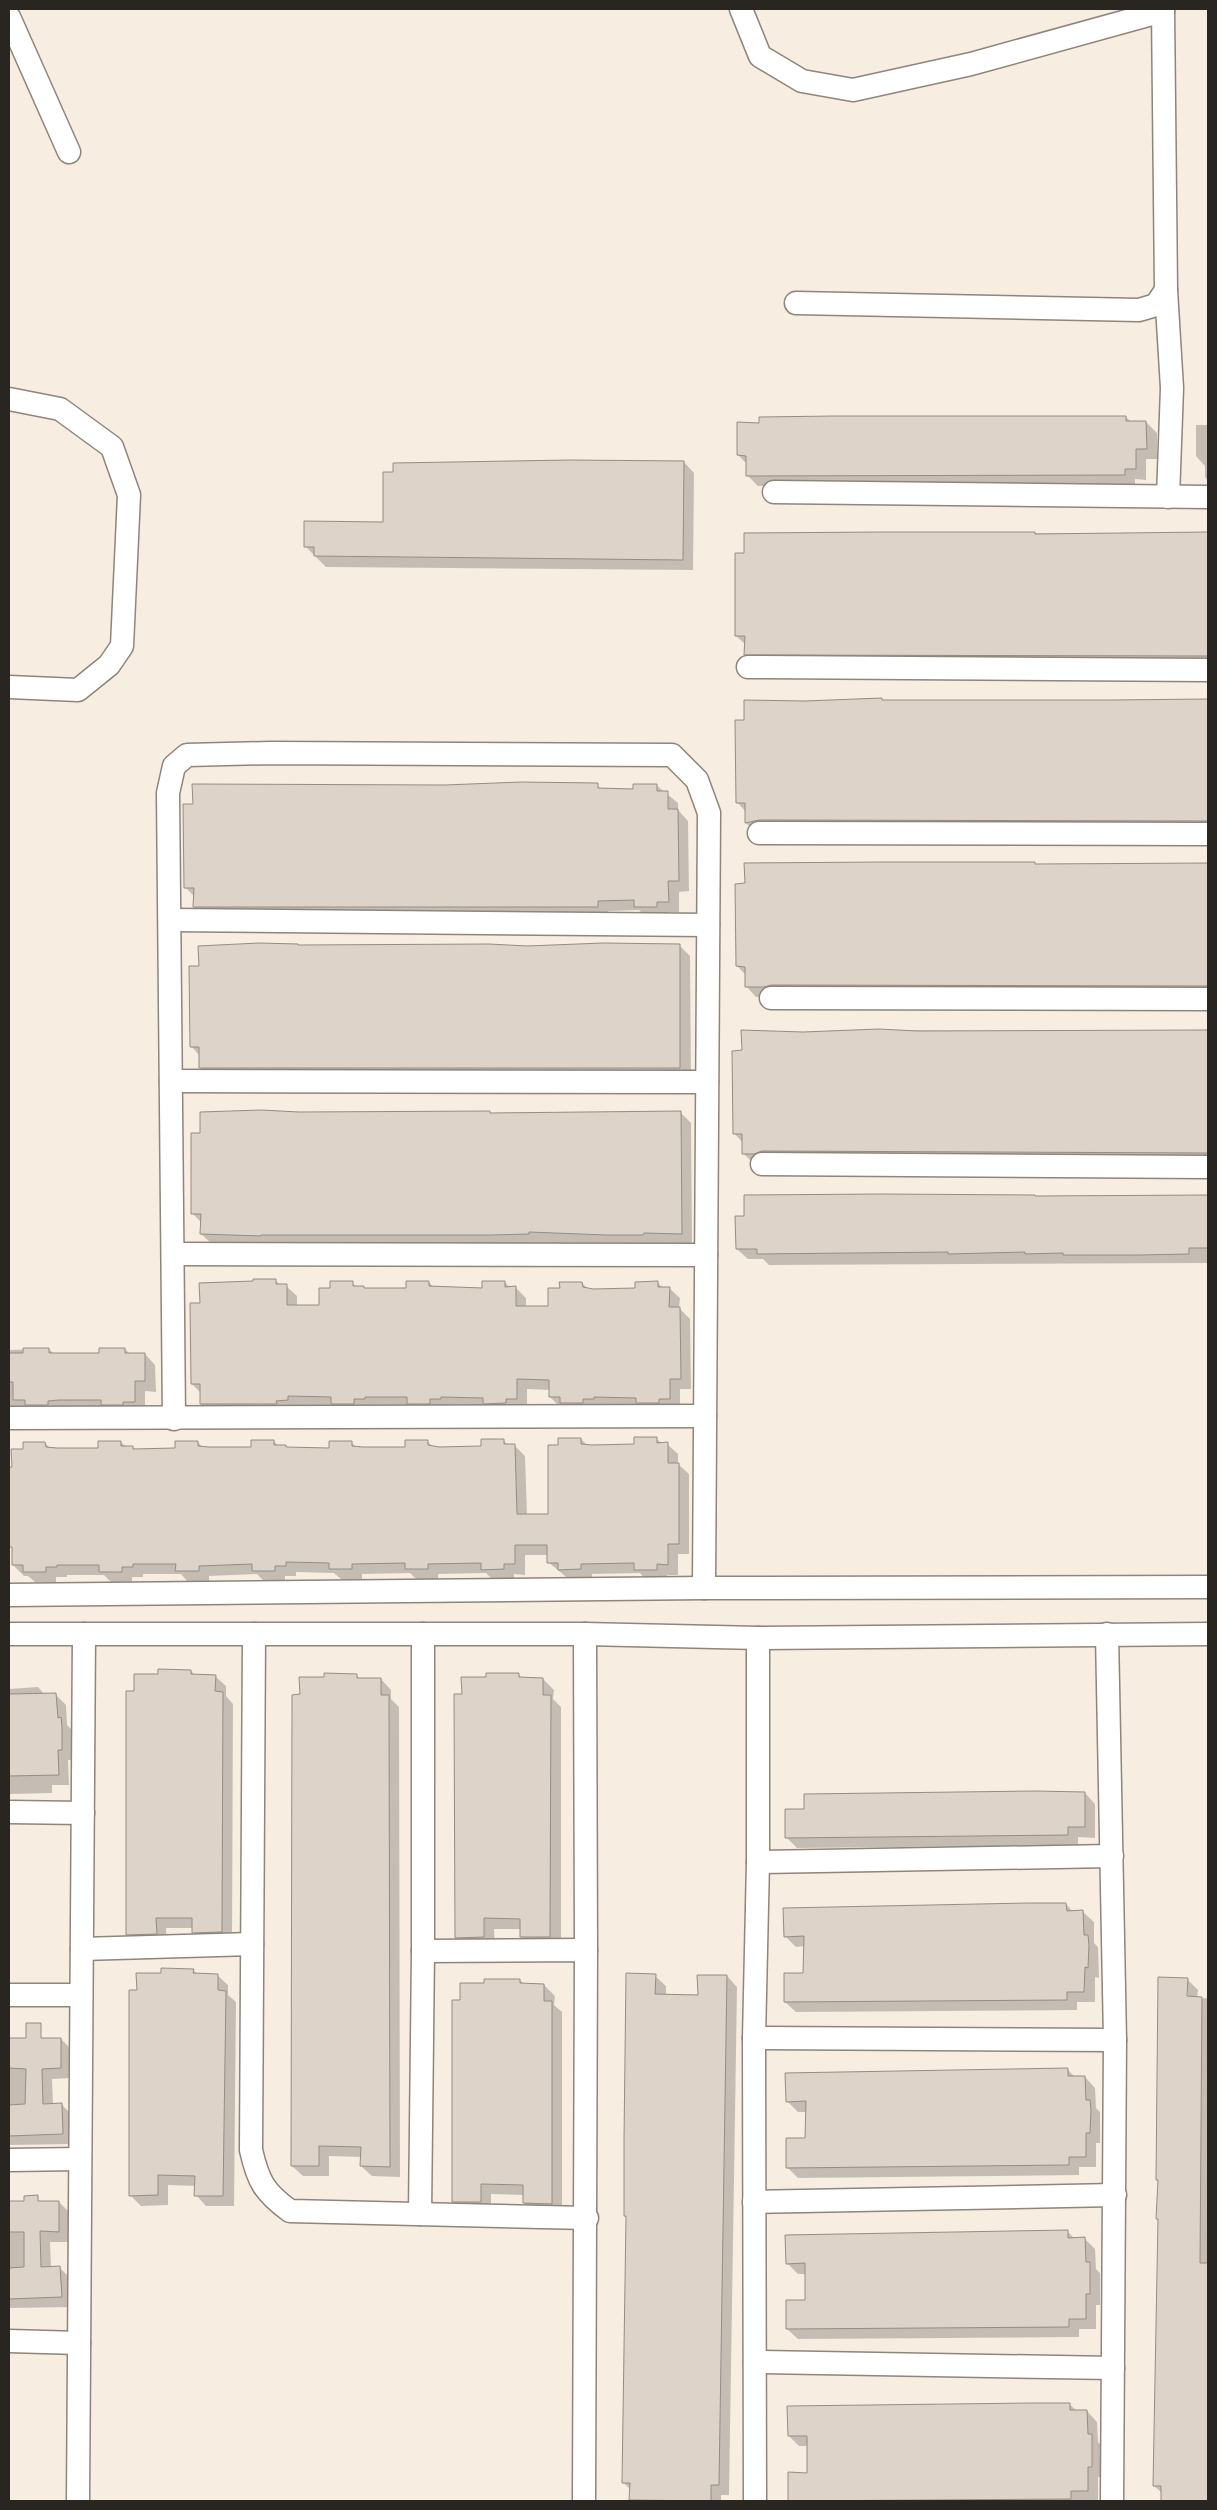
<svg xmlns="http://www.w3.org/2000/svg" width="1217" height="2510" font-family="'Sofia Sans Condensed',sans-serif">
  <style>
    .shadow { fill: #0003; fill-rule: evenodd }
    .building { fill: #ded3c8; stroke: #968c82 }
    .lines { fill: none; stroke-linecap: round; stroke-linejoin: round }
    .minor-casing { stroke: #8e857b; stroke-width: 25 }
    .minor { stroke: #fff; stroke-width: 22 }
  </style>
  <rect width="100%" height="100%" fill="#f7ede1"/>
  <g class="shadow">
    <polygon points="1126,417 1131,422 1146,422 1157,433 1157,459 1146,459 1146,480 1135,479 1135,485 758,486 747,475 747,464 738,455"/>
    <polygon points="1196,425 1208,425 1208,481 1205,477 1205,466 1196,456"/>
    <polygon points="684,462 694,473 693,570 326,567 305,546 385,523"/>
    <polygon points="1208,533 1208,666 756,665 746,654 746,645 736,636 746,555 745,534"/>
    <polygon points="883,701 1208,701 1208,832 756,833 746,823 746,812 737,802 746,721 805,702"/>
    <polygon points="597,785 602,790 635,790 656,785 678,803 678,810 688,821 689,891 679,892 679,912 668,912 668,917 646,917 639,910 608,911 608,917 205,917 194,907 195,897 185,887 445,787"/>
    <polygon points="1150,865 1208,865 1208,996 756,997 746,986 746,975 737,966"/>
    <polygon points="679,945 690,956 691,1078 211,1078 200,1067 200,1056 191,1046 200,967 527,947"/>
    <polygon points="879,1030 1147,1033 1208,1030 1208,1163 754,1164 743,1153 743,1143 734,1133 743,1052 803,1033"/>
    <polygon points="490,1112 491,1114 680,1112 691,1123 692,1244 654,1243 654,1245 617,1245 539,1243 539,1244 212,1244 201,1234 202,1223 192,1213 202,1134 299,1113"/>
    <polygon points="1208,1197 1208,1263 769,1265 763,1259 748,1259 737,1249 746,1217 1149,1198"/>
    <polygon points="275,1280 281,1286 286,1286 297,1296 297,1306 320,1306 331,1289 352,1283 358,1288 365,1289 408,1289 429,1282 434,1288 483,1289 505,1282 510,1288 516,1288 526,1298 526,1307 549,1307 561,1289 582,1283 588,1289 593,1290 637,1289 658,1283 663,1288 669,1288 680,1298 679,1308 690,1319 691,1389 680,1389 680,1409 561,1408 550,1397 550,1390 527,1389 527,1409 212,1414 201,1404 201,1393 192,1384 201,1304"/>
    <polygon points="49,1349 54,1354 100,1354 125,1349 130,1354 145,1354 155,1365 156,1392 145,1391 145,1412 9,1411 9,1350"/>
    <polygon points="656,1438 662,1444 667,1444 678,1454 678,1464 689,1474 689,1554 678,1554 678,1575 667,1575 667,1580 646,1580 640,1573 592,1574 592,1579 570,1580 548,1562 548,1555 525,1555 525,1575 514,1574 514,1579 493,1580 486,1573 438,1574 438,1580 417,1580 410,1573 362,1574 362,1579 341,1579 334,1573 296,1572 296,1576 285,1576 285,1581 264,1581 257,1574 209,1576 209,1581 187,1581 181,1574 143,1574 143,1577 132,1577 132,1582 111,1582 104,1575 67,1575 67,1577 56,1577 56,1582 35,1582 28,1576 24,1576 13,1565 24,1450 45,1443 51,1449 99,1449 121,1442 126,1447 132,1447 135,1450 176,1449 198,1442 203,1448 253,1448 274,1441 279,1447 287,1449 330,1449 351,1442 357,1448 406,1448 427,1441 433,1447 482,1447 503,1440 508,1445 514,1445 525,1456 527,1515 549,1515 559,1446 581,1439 587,1445 635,1446"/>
    <polygon points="191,1671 195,1675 215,1676 226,1686 226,1696 233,1704 232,1942 204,1943 193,1932 193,1928 166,1928 167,1944 138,1945 127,1934 136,1692 160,1675"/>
    <polygon points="518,1674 522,1678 543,1679 554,1690 553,1699 561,1707 561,1947 532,1947 521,1937 522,1929 494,1929 495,1948 467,1948 456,1937 463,1696 487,1678"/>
    <polygon points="356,1675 360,1679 381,1679 391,1690 391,1699 399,1707 400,2177 372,2176 361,2166 362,2157 329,2156 329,2176 303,2176 292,2166 301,1696"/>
    <polygon points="38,1687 45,1695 55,1694 66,1705 67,1725 71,1729 72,1738 72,1760 68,1760 69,1785 52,1785 52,1793 9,1794 9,1689"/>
    <polygon points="1085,1793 1095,1804 1095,1838 1078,1837 1078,1845 797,1848 786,1837 805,1810"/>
    <polygon points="1066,1904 1073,1912 1083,1912 1094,1922 1094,1943 1098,1947 1099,1978 1095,1977 1095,2002 1077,2002 1077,2010 796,2012 785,2002 805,1975 805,1946 796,1947 785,1936"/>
    <polygon points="193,1970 197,1974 217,1975 228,1985 228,1995 236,2002 234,2206 206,2206 196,2195 196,2186 168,2185 168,2205 141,2206 130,2195 138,1991 162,1974"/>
    <polygon points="655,1976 666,1986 666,1995 699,1996 727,1976 737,1987 729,2495 721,2495 721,2501 632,2501 631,2490 623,2482"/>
    <path d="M1187,1979L1198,1990L1197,1999L1208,1998V2501H1162V2493L1154,2486L1159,2220L1157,2218L1159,2182L1157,2180ZM1186,1987H1188V2004Z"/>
    <polygon points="520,1980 524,1984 544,1985 555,1996 554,2005 562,2012 562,2214 535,2214 524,2203 524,2195 491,2194 491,2212 464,2212 453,2201 461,2001 486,1984"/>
    <polygon points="61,2039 72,2050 71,2078 52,2079 53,2105 61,2104 72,2115 73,2144 9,2145 9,2040"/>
    <polygon points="1068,2070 1075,2077 1085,2077 1095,2088 1096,2108 1100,2112 1100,2143 1096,2143 1096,2167 1079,2167 1079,2175 798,2178 787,2167 806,2140 807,2112 798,2112 787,2101"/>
    <polygon points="59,2202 70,2213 70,2242 50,2242 51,2268 60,2268 70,2278 72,2307 9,2308 9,2203"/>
    <polygon points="1067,2231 1075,2239 1085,2239 1095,2249 1096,2269 1100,2273 1100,2305 1096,2305 1096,2329 1079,2329 1079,2337 798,2339 787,2329 806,2301 806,2274 798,2274 787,2263"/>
    <polygon points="1069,2404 1077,2411 1087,2411 1097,2422 1098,2442 1102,2446 1102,2477 1098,2477 1098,2501 789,2501 789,2474 808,2474 809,2446 799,2446 789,2436"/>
  </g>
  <g class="building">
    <polygon points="835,416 1126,416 1126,421 1146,421 1147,449 1136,449 1136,469 1125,469 1125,475 746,476 746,456 737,455 737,422 759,423 759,417"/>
    <polygon points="570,460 684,461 683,560 314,556 314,547 304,547 304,521 383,522 383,472 393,472 393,463"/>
    <polygon points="881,532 1035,532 1035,534 1208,532 1208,656 744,655 745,636 735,636 735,553 744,553 744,533"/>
    <polygon points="882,698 882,700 1111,700 1208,699 1208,821 759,820 745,823 745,803 736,803 735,720 744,720 744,700 805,701"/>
    <polygon points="521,782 598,783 598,788 633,789 633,784 657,784 657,791 668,791 668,809 678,809 679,881 668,881 669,902 657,902 657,907 634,907 634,900 598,901 598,907 193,907 194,888 184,888 183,804 193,804 192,784 445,785"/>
    <polygon points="881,862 1035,862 1035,864 1208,863 1208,986 771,985 764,987 745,987 745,967 736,966 735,884 745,883 744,863"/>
    <polygon points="259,943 298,944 298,945 489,944 527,946 603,943 680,944 680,1068 199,1068 199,1047 190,1047 189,966 199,966 198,946"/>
    <polygon points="879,1029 917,1031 1208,1030 1208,1153 762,1151 754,1154 742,1154 742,1134 733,1134 732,1051 742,1050 741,1030 803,1032"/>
    <polygon points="261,1110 299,1112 490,1111 490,1113 681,1111 682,1234 644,1233 643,1235 605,1235 529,1232 529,1234 491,1235 261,1235 261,1236 200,1234 201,1214 191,1214 191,1133 200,1133 200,1112"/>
    <polygon points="881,1194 1035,1195 1035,1196 1208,1195 1208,1248 1189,1248 1189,1254 1140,1255 1063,1255 1063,1253 1025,1254 1025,1252 948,1254 948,1252 757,1254 757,1249 736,1249 735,1216 744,1216 744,1195"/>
    <polygon points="253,1279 276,1279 276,1284 287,1284 287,1305 319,1305 319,1288 330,1288 330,1281 353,1281 353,1286 364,1286 364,1288 406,1288 406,1281 429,1281 429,1286 482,1288 482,1281 505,1281 505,1287 516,1286 516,1306 548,1306 548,1288 560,1288 559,1282 582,1282 583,1287 593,1289 635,1288 635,1282 658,1281 658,1287 670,1287 669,1307 680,1307 681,1379 670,1379 670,1399 659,1399 659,1403 636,1403 636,1398 594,1397 594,1399 583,1399 583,1403 560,1403 560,1397 549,1397 549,1380 517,1379 517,1399 506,1399 506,1403 483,1404 483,1398 441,1397 441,1399 430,1399 430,1404 407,1404 407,1397 365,1397 365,1399 354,1399 354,1404 331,1404 331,1397 288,1396 288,1400 276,1401 277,1404 200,1404 200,1384 191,1384 190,1303 200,1303 199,1283 253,1281"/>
    <polygon points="23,1348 49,1348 49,1353 99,1353 99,1348 125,1348 125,1353 145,1353 145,1381 135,1381 135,1402 123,1402 123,1405 101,1405 101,1400 59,1400 48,1401 48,1405 25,1405 25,1400 13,1400 13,1382 9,1382 9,1353 23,1353"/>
    <polygon points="634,1437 657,1437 657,1443 668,1442 668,1463 679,1463 679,1544 668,1544 668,1565 657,1564 657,1570 634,1570 634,1563 581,1564 581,1569 558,1570 558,1563 547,1563 547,1545 515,1545 515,1564 504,1564 504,1569 481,1570 481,1563 428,1564 428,1569 405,1569 405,1563 352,1564 352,1569 329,1569 329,1563 286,1562 286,1566 275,1566 275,1571 252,1571 252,1564 199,1566 199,1571 175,1571 176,1564 133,1564 133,1567 122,1567 122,1572 99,1572 99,1565 57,1565 57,1567 46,1567 46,1572 23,1572 23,1565 12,1565 12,1547 9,1547 9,1467 12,1467 11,1449 23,1449 23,1442 45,1442 46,1447 57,1448 98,1448 98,1441 121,1441 121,1446 133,1446 133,1449 175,1448 175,1441 198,1441 198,1446 209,1447 251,1447 251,1440 274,1440 274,1445 286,1445 286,1447 329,1448 329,1441 352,1441 352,1446 363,1447 405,1447 405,1440 428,1440 428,1445 439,1447 481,1446 481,1439 504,1439 504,1444 515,1444 517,1514 548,1514 548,1445 558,1445 558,1438 581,1438 581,1444 592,1445 634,1444"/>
    <polygon points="158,1669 191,1670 191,1674 216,1675 215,1691 223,1692 222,1932 192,1933 192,1918 156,1918 157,1934 126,1935 126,1691 134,1691 134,1674 158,1674"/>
    <polygon points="324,1673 357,1674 357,1678 381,1678 381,1695 389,1695 390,2167 360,2166 361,2147 319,2146 319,2166 291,2166 292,1695 300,1694 299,1677 324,1677"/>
    <polygon points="486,1673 519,1673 519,1677 543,1678 543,1695 551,1695 550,1937 520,1937 520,1919 484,1918 484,1937 455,1938 454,1694 462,1694 461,1677 486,1677"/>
    <polygon points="56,1693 58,1718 61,1717 62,1727 62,1750 58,1750 59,1775 9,1776 9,1694"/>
    <polygon points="1035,1791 1085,1792 1085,1827 1068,1827 1068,1835 785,1838 785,1809 804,1809 804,1794"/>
    <polygon points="1028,1903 1066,1903 1067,1911 1083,1910 1084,1935 1088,1935 1089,1945 1088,1968 1085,1967 1084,1992 1067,1992 1067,2000 784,2002 784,1973 803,1973 804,1936 784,1937 783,1908"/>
    <polygon points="161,1968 194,1969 193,1973 218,1974 218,1990 226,1991 223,2196 194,2196 195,2176 158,2175 158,2195 129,2196 129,1990 137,1990 136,1973 161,1973"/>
    <polygon points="626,1973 656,1974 655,1994 698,1995 697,1975 727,1975 719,2485 711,2485 711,2501 629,2500 630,2483 622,2483 626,2216 624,2216 624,2140"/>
    <polygon points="1158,1977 1188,1978 1187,1996 1202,1997 1200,2263 1208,2263 1208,2501 1161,2501 1161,2486 1153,2486 1158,2219 1156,2219 1158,2180 1156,2180"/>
    <polygon points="484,1979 520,1979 520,1983 544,1984 544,2001 552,2001 552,2204 523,2203 523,2185 481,2184 481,2202 452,2202 452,2000 460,2000 460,1983 484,1983"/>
    <polygon points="26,2023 41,2023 41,2038 61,2038 61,2068 42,2069 43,2104 62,2103 63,2134 9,2136 9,2105 25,2104 26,2069 9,2068 9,2038 26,2038"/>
    <polygon points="1068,2068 1068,2076 1085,2076 1086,2100 1090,2100 1091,2110 1090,2133 1086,2133 1086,2157 1069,2157 1069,2165 786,2168 786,2138 805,2138 806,2101 786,2102 785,2073"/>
    <polygon points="38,2195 38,2201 59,2201 59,2232 40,2231 41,2267 60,2266 62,2297 9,2299 9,2268 24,2267 24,2232 9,2232 9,2201 24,2201 24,2196"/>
    <polygon points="1068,2230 1068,2238 1085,2237 1086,2262 1090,2262 1090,2294 1086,2294 1086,2319 1069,2319 1069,2327 786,2329 786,2300 805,2300 805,2263 786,2264 785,2235"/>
    <polygon points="1032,2403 1070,2403 1070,2410 1087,2410 1088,2434 1092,2434 1092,2467 1088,2467 1088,2491 1071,2491 1071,2499 788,2501 788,2472 807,2473 807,2436 788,2436 787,2406"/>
  </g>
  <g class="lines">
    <defs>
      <g id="minor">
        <polyline points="741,9 760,56 802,81 853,90 971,64 1163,11"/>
        <polyline points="1163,9 1166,290 1172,388 1168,497"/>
        <polyline points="9,17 69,152"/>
        <polyline points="796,303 1139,310 1156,305 1166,290"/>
        <polyline points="9,399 60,409 112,447 129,495 122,646 109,665 78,690 9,687"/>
        <polyline points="774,492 1208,497"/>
        <polyline points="748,667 1208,670"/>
        <polyline points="759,833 1208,834"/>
        <polyline points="170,920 708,925"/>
        <polyline points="771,998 1208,999"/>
        <polyline points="171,1081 707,1082"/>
        <polyline points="762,1164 1208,1167"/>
        <polyline points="173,1254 706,1255"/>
        <polyline points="9,1418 705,1416"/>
        <polyline points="174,1419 168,793 174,766 187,755 271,753 672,755 697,780 709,813 704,1588"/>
        <polyline points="9,1595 704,1588 1208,1587"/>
        <polyline points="9,1634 585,1634 758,1638 1208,1634"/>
        <path d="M254,1634L251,2150C258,2181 264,2192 290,2211L587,2218"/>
        <polyline points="585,1634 586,1950"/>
        <polyline points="1107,1634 1115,2040 1112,2501"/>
        <polyline points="9,1812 83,1813"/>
        <polyline points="758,1862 1112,1856"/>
        <polyline points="82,1949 252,1944"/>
        <polyline points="423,1951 586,1950 584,2501"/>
        <polyline points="9,1995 81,1995"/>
        <polyline points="754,2038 1115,2040"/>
        <polyline points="9,2160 80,2159"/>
        <polyline points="754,2202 1115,2195"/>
        <polyline points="420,2214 423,1951 423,1634"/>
        <polyline points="9,2341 79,2343"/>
        <polyline points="755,2362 1113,2368"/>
        <polyline points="78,2501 84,1634"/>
        <polyline points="755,2501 754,2038 758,1862 758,1638"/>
      </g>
    </defs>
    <use href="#minor" class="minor-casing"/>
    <use href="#minor" class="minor"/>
  </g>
  <rect width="1217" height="2510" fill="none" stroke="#292521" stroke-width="20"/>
</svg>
